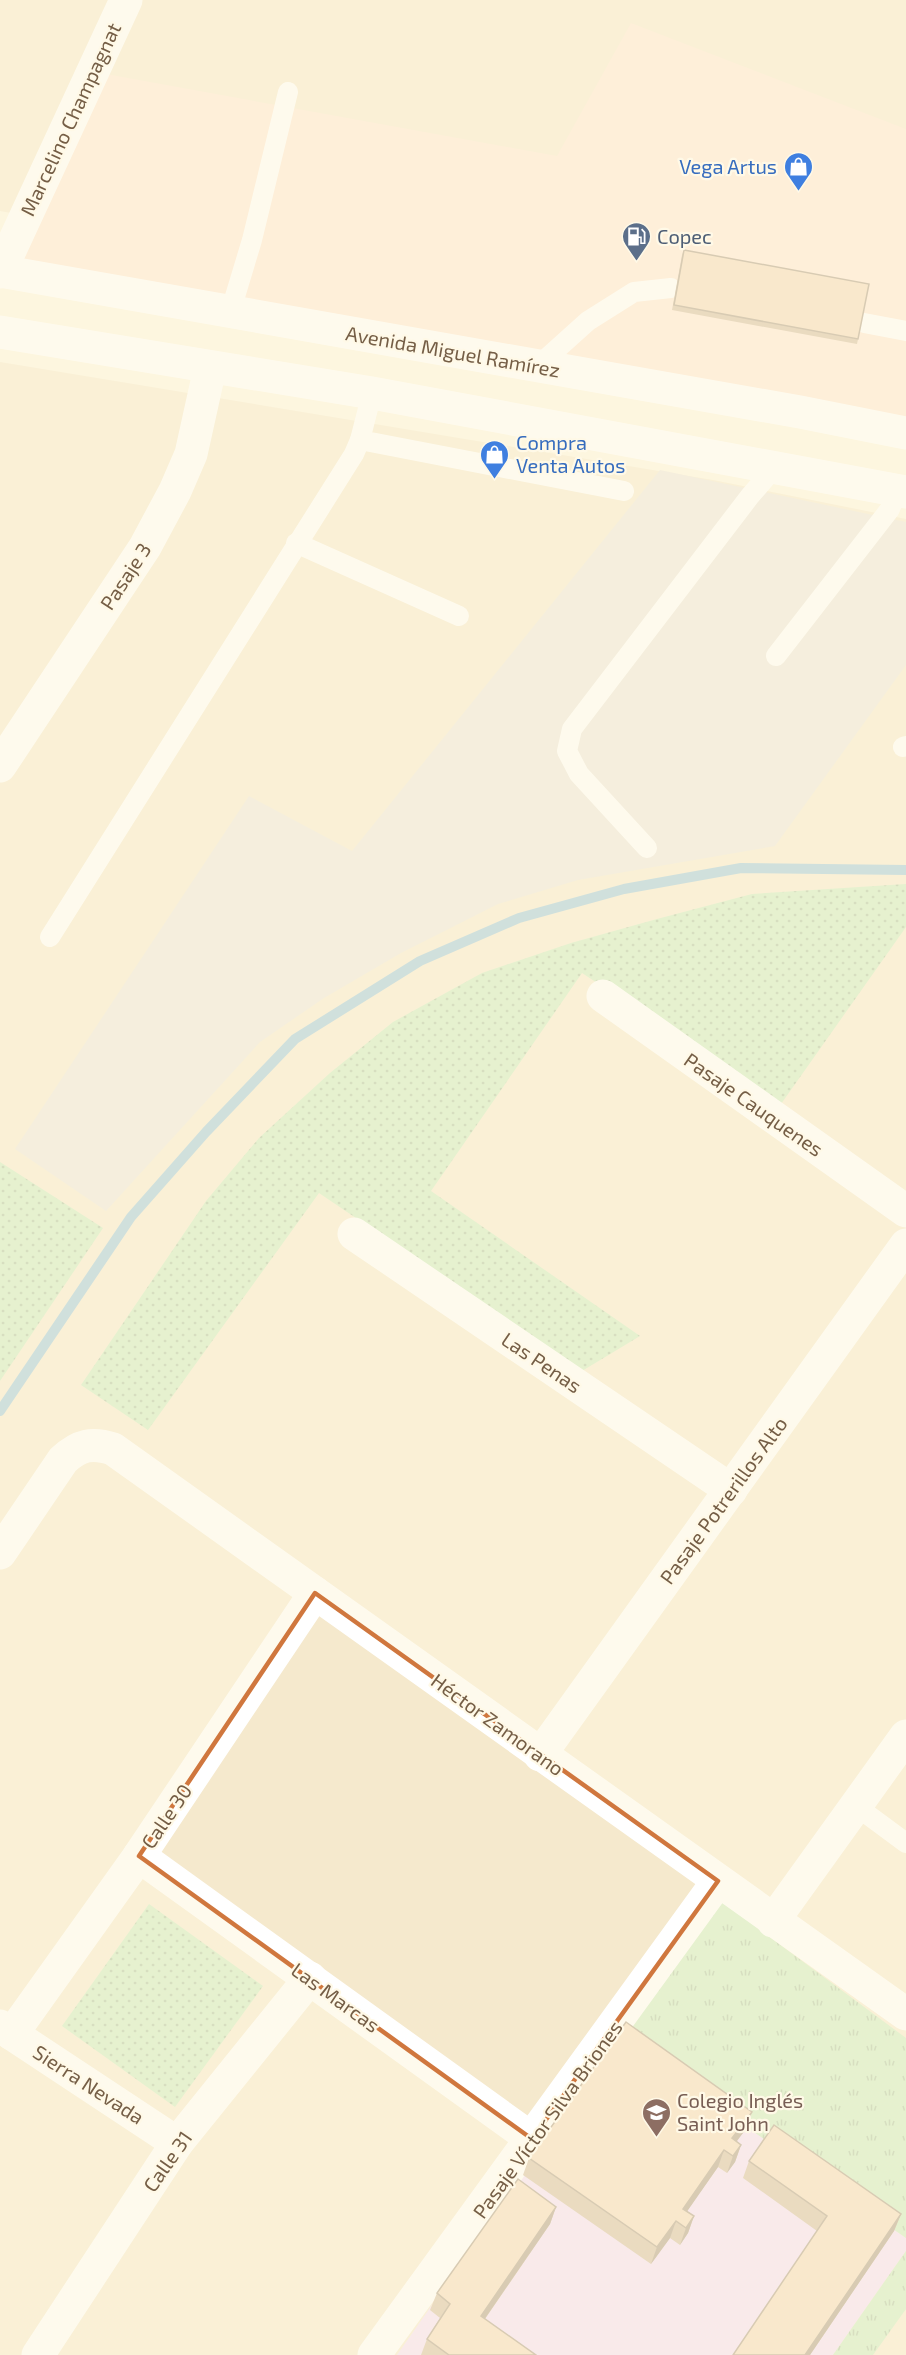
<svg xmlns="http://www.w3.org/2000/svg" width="906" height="2355" font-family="'Exo 2',sans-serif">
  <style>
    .residential { fill: #f5e9cd }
    .commercial { fill: #ffe6d2 }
    .industrial { fill: #ebe5db }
    .education { fill: #f3dcf9 }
    .grass { fill: url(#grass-dots) }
    .park { fill: url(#park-tufts) }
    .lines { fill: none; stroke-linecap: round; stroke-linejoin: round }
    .stream { stroke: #99c6da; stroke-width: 10 }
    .lane { stroke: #fff; stroke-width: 20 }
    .street { stroke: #fff; stroke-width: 33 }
    .secondary { stroke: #fff; stroke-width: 33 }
    .wall { fill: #d2ba9c }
    .shaded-wall { fill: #ab977f }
    .building { fill: #f4d8b5; stroke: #ab977f; stroke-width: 1.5 }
    .marked { fill: none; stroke: #d0773e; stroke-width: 4.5; stroke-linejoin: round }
    .labels { text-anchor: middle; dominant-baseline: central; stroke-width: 4.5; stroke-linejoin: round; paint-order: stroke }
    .street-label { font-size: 20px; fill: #755e46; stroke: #fff9e7 }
    .shop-label { font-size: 20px; fill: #366cbe; stroke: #fff9e7; text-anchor: end }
    .service-label { font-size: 20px; fill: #4e5e75; stroke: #fff9e7; text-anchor: start }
    .education-label { font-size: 20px; fill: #785e54; stroke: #fff9e7; text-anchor: start }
  </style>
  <defs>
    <pattern id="grass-dots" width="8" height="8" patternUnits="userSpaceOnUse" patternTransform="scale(1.5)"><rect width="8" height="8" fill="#c9ebbd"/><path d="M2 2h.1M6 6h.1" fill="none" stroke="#a8c29b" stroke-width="1.8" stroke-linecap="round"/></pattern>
    <pattern id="park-tufts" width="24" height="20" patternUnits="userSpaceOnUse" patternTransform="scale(1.5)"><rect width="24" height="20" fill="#c9ebbd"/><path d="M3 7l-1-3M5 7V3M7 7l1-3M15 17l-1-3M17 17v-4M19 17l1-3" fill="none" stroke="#a8c29b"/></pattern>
  </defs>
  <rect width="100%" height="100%" fill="#fdf6df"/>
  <g class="residential">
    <polygon points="0,0 906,0 906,374 0,211"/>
    <polygon points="0,362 713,480 906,519 906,2355 0,2355"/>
  </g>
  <polygon class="commercial" points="631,23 906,129 906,431 5,269 95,72 557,156"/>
  <polygon class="industrial" points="660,470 906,522 906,665 775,846 578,880 498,904 401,953 324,998 260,1042 106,1211 15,1149 249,796 352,851"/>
  <polygon class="education" points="619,2038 906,2238 906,2251 833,2355 397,2355"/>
  <g class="grass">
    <polygon points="906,884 906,927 781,1104 582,973 431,1191 640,1336 582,1371 319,1193 148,1430 81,1385 206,1201 259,1138 330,1073 393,1022 482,973 571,943 657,919 752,894"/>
    <polygon points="0,1162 103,1228 0,1381"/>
    <polygon points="149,1904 263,1986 175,2107 62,2026"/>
  </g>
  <g class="park">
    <polygon points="717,1898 906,2038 906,2238 619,2038"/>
    <polygon points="906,2251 906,2309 873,2355 833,2355"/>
  </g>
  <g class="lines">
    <polyline class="stream" points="0,1411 131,1217 206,1132 295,1039 420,961 519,918 624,889 741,868 906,870"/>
    <g class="lane">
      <polyline points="230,313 252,240 288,92"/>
      <polyline points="864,323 906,331"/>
      <polyline points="538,366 588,321 634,292 671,288"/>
      <polyline points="372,393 360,440 624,491"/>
      <polyline points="296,543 459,616"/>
      <polyline points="776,656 890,509 897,491"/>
      <polyline points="903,747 906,746"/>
      <polyline points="647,848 579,774 567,751 572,729 750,496 775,467"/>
      <polyline points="50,937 354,454 360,440"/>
      <polyline points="856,1806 906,1843"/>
    </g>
    <g class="street">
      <polyline points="0,272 126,0"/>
      <polyline points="0,766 145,547 175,491 191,454 210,368"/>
      <polyline points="603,996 906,1211"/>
      <polyline points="354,1234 731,1490"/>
      <path d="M0,1553L63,1460C79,1445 92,1442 113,1449L906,2014"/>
      <polyline points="540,1755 906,1245"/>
      <polyline points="139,1856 532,2139"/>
      <polyline points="773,1921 906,1736"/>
      <polyline points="0,2026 177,2143"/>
      <polyline points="12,2034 139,1856 315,1593"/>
      <polyline points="38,2355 177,2143 310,1978"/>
      <polyline points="374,2355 718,1881"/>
    </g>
    <g class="secondary">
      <polyline points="0,271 800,412 906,433"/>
      <polyline points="0,332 372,393 906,492"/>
    </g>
  </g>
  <g class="wall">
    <polygon points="684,250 858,339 857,344 672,310 682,255"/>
    <polygon points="746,2129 736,2141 741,2145 735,2162 727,2173 718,2167 687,2211 694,2216 688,2233 680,2245 670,2238 651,2264 523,2175 529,2158"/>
    <polygon points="749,2161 901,2214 894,2231 810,2355 733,2355 817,2231 743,2178"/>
    <polygon points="556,2207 550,2224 485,2319 536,2355 421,2355 427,2339 440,2318 430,2310 437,2293"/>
  </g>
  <g class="shaded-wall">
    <polygon points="752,2112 746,2129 728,2153 732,2138"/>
    <polygon points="741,2145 735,2162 727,2173 733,2156"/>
    <polygon points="724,2150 718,2167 679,2223 683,2209"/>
    <polygon points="556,2207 550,2224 475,2333 481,2316"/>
    <polygon points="901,2214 894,2231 810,2355 805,2355"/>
    <polygon points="694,2216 688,2233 680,2245 686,2228"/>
    <polygon points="676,2221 670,2238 651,2264 657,2247"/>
  </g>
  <g class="building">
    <polygon points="684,250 869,284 858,339 674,305"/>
    <polygon points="626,2022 752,2112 732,2138 741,2145 733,2156 724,2150 683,2209 694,2216 686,2228 676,2221 657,2247 529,2158"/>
    <polygon points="774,2125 901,2214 805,2355 733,2355 827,2216 749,2161"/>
    <polygon points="518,2179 556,2207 481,2316 536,2355 449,2355 427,2339 450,2304 437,2293"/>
  </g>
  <path d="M0 0H906V2355H0ZM315,1593L718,1881L532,2139L139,1856Z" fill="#fdf6df" fill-opacity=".55" fill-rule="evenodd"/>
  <path class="marked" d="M315,1593L718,1881L532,2139L139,1856Z"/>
  <defs>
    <symbol id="shop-pin" viewBox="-11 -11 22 30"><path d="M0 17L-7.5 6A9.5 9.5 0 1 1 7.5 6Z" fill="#3f7fe0" stroke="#fff9e7"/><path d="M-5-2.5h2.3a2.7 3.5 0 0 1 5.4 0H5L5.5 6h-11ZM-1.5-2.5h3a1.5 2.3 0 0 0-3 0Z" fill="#fff"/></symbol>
    <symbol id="fuel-pin" viewBox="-11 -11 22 30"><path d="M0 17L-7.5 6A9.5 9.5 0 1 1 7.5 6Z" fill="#5c6f8a" stroke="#fff9e7"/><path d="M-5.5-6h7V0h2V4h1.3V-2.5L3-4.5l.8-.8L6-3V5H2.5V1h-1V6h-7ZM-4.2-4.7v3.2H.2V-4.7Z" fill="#fff"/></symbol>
    <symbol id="school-pin" viewBox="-11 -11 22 30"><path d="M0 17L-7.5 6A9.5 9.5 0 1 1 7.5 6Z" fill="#8d6e63" stroke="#fff9e7"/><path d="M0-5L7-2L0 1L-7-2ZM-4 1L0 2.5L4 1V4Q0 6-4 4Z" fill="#fff"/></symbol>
  </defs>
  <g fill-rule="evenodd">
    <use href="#shop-pin" x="782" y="150" width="33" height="45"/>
    <use href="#fuel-pin" x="620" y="220" width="33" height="45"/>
    <use href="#shop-pin" x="478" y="438" width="33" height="45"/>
    <use href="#school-pin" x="640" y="2096" width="33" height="45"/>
  </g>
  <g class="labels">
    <g class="street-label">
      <text transform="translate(70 119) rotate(-65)">Marcelino Champagnat</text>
      <text transform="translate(453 351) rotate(10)">Avenida Miguel Ramírez</text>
      <text transform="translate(125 576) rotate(-57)">Pasaje 3</text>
      <text transform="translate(754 1104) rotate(35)">Pasaje Cauquenes</text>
      <text transform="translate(542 1362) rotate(34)">Las Penas</text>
      <text transform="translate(723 1500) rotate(-54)">Pasaje Potrerillos Alto</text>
      <text transform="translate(498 1724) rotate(36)">Héctor Zamorano</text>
      <text transform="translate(166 1816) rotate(-56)">Calle 30</text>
      <text transform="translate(336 1997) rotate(36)">Las Marcas</text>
      <text transform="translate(89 2084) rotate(33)">Sierra Nevada</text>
      <text transform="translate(547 2119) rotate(-54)">Pasaje Víctor Silva Briones</text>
      <text transform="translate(167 2161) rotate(-55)">Calle 31</text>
    </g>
    <g class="shop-label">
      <text x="777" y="166">Vega Artus</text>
      <text x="516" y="442" text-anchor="start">Compra<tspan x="516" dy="23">Venta Autos</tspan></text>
    </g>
    <g class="service-label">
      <text x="657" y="236">Copec</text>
    </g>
    <g class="education-label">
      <text x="677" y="2100">Colegio Inglés<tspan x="677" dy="23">Saint John</tspan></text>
    </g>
  </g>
</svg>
